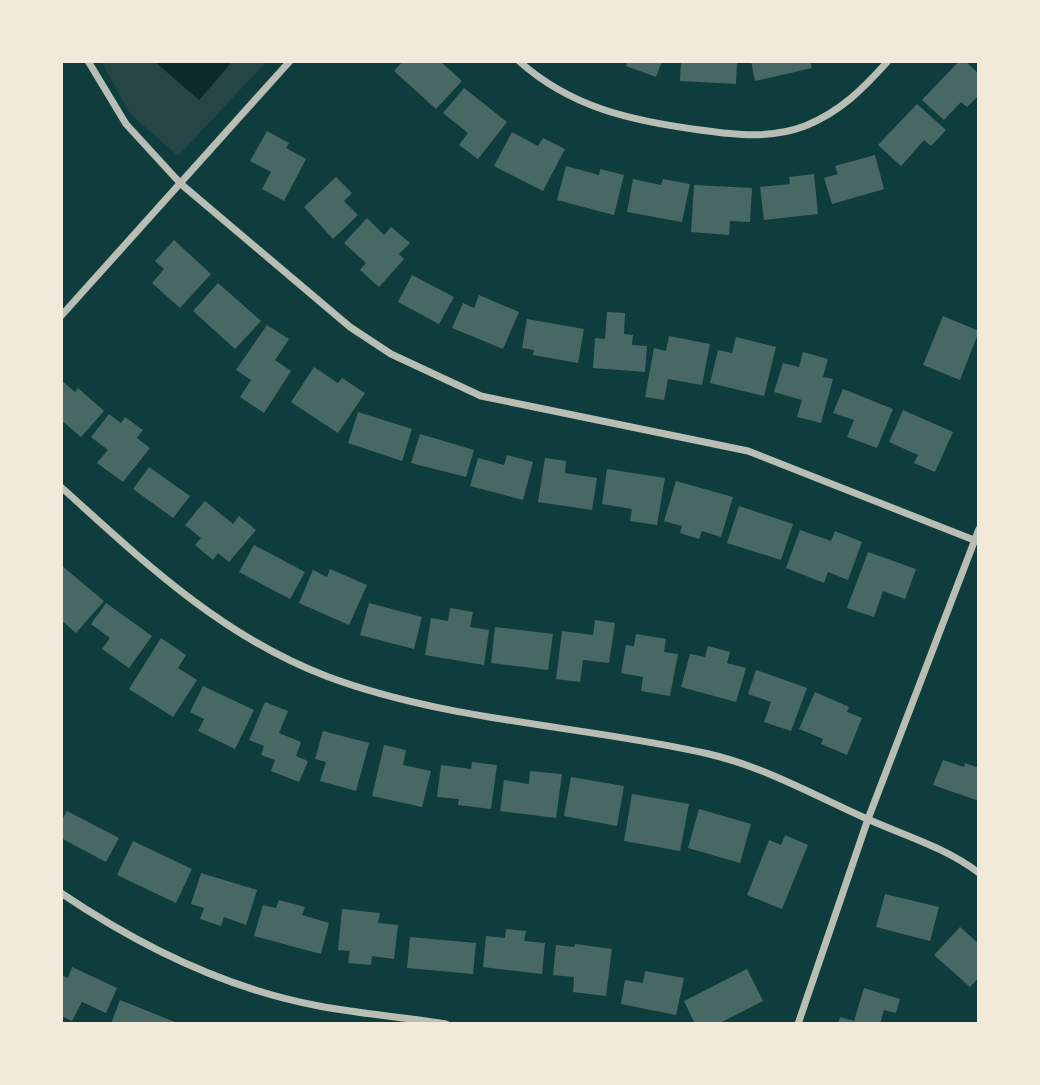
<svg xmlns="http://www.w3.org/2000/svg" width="1040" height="1085" font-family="Barlow,sans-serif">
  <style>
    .green { fill: #244646 }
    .water { fill: #0a2a2b }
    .building { fill: #486865 }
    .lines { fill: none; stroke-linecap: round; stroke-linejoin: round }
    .minor { stroke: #b8beb3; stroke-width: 7 }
  </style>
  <rect width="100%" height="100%" fill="#0f3d3e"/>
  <polygon class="green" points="101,61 267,61 178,156 130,114"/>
  <polygon class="water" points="154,61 233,61 199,100"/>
  <g class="building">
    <polygon points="403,61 440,61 462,81 436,109 394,71"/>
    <polygon points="628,61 662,61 656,77 626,66"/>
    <polygon points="681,61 737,61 736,84 680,81"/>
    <polygon points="751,61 810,61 812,68 755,81"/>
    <polygon points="959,61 965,61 979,74 979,95 967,107 961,102 944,120 922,100"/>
    <polygon points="464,88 507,122 478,159 459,145 468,133 443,113"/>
    <polygon points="917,104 946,130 931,146 924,140 901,166 878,145"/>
    <polygon points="267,131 289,143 286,148 306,159 284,201 262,189 271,172 250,161"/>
    <polygon points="512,132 538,146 543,138 565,149 543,191 494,166"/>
    <polygon points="875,155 884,189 832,204 824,178 838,174 835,166"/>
    <polygon points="566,166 599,175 600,169 624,175 614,215 557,200"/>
    <polygon points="814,174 818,214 764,220 760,187 790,184 789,177"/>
    <polygon points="336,177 352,193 344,201 358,215 333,239 304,207"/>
    <polygon points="633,179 661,185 663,179 690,184 682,222 627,212"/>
    <polygon points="694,185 752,188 750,222 730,221 729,235 691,232"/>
    <polygon points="367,218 384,235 391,227 410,243 399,254 404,259 379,287 360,270 366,263 344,243"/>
    <polygon points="174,240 211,274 180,308 152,283 164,269 155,261"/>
    <polygon points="412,275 454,297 439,324 398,302"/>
    <polygon points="218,283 261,321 235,349 193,311"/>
    <polygon points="479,295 519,312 503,349 452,328 463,303 474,308"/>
    <polygon points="607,312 625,313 624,334 633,335 632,345 647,346 645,372 593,368 595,338 605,339"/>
    <polygon points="943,316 979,331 960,380 923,365"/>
    <polygon points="527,319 584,329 578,363 533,355 534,350 522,348"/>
    <polygon points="267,325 289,339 275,360 291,371 264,413 240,397 251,380 236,370"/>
    <polygon points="669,336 710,344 702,385 668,379 664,400 645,397 654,348 666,351"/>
    <polygon points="736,337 776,347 764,396 710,383 718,350 732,353"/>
    <polygon points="803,352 828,359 823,377 833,379 821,423 797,417 802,400 774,392 783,363 799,367"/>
    <polygon points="314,367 338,383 342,378 365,393 338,433 291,402"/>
    <polygon points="61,380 75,392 78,388 104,411 81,437 61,420"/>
    <polygon points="843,389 893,409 877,448 847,437 854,420 833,413"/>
    <polygon points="903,410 953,432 935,472 914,463 918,455 889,442"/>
    <polygon points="358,412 412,429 402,461 348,443"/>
    <polygon points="109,414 121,423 125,417 143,430 137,438 150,448 123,482 97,463 108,450 91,437"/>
    <polygon points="420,434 474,450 466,477 411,463"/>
    <polygon points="507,455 533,462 523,500 470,486 478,458 504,465"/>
    <polygon points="545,458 566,461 565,473 597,478 592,510 538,502"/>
    <polygon points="149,467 190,496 173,518 133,489"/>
    <polygon points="607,469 665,478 657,525 630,521 632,509 602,504"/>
    <polygon points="676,481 733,497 721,537 702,531 699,539 680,533 682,526 664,521"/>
    <polygon points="205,501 233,524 239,516 256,530 229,562 218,553 213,560 195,545 201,538 185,525"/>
    <polygon points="739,506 793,524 781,560 727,543"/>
    <polygon points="800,530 831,541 835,531 862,542 848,580 828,572 824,583 786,568"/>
    <polygon points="254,545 305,572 290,599 239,572"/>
    <polygon points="868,552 916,569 905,599 883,591 874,617 847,608"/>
    <polygon points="61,565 104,601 76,633 61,620"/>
    <polygon points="330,569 367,585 349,625 299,603 313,570 327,577"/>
    <polygon points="106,603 152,636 129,668 102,649 110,638 91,624"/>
    <polygon points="369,603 422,617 414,649 360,635"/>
    <polygon points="450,608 473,612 470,627 489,630 484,665 425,655 431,618 448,621"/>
    <polygon points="595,620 615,623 609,663 583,660 580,682 556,679 562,631 593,635"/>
    <polygon points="495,627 553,634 548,670 491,663"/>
    <polygon points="636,634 666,639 664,652 678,654 670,696 641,691 643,677 621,673 626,645 634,646"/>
    <polygon points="161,638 186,655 178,668 197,680 173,717 129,689"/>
    <polygon points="708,646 730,652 727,663 746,668 736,702 681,687 690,654 705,657"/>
    <polygon points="756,670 807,688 791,731 764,722 771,702 748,694"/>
    <polygon points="203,686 254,710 235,749 198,731 204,719 190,712"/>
    <polygon points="815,692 849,707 847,712 862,718 847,755 821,744 823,739 799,729"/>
    <polygon points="265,702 288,711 279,733 301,742 296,756 308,761 299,782 271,771 275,760 261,755 264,746 249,740"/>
    <polygon points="323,731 369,743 356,791 320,781 326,762 315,759"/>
    <polygon points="384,745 406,750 403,765 431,771 422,807 372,796"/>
    <polygon points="943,760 964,767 965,763 979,768 979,801 933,785"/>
    <polygon points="472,762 497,765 491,809 458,805 459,799 437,797 441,765 471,769"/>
    <polygon points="530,771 562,774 556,818 500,811 504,780 529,784"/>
    <polygon points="571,777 624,786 617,826 564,816"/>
    <polygon points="632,794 689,804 680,851 624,841"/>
    <polygon points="699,809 751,824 740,863 688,848"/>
    <polygon points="67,811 119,838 106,862 61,838 61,821"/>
    <polygon points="785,835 808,845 782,909 747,895 769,840 781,845"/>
    <polygon points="133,841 192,869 176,903 117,875"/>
    <polygon points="201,873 257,890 246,925 224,917 221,926 200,919 204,908 191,904"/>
    <polygon points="885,894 939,907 930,941 876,927"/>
    <polygon points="279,900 305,907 302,915 329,923 321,954 254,936 263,905 276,908"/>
    <polygon points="342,909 380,913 378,923 398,925 394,959 372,956 371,965 348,963 350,951 338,950"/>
    <polygon points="960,927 979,944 979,977 970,987 934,955"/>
    <polygon points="506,929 526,931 524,941 545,943 542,974 483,967 486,936 505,938"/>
    <polygon points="410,937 476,943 473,974 407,968"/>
    <polygon points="575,944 612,949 606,996 573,992 574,977 553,975 556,945 574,947"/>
    <polygon points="72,967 117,988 106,1013 82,1002 72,1021 61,1016 61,975 68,978"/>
    <polygon points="747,969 763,1001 718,1024 695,1024 684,1001"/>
    <polygon points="645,971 684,978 676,1015 621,1004 625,980 643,983"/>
    <polygon points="864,988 900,999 896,1013 884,1010 880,1024 838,1024 840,1017 854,1021"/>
    <polygon points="120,1000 180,1024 111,1024"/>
  </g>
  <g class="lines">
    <g class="minor">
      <polyline points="88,61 126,124 181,184 350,327 391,354 481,396 748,451 979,542"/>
      <path d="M519,61C571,108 633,121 700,130C735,135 771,139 805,126C840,112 863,89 888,61"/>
      <polyline points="61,316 290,61"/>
      <path d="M61,487C143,561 221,636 326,676C448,722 582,725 709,754C764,767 814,795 865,818C903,835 945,847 979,873"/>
      <path d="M61,893C138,945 227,989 319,1006C361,1014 404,1017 446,1024"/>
      <polyline points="798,1024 868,819 979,529"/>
    </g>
  </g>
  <rect width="1040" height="1085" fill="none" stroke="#f1e9da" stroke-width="126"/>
</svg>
